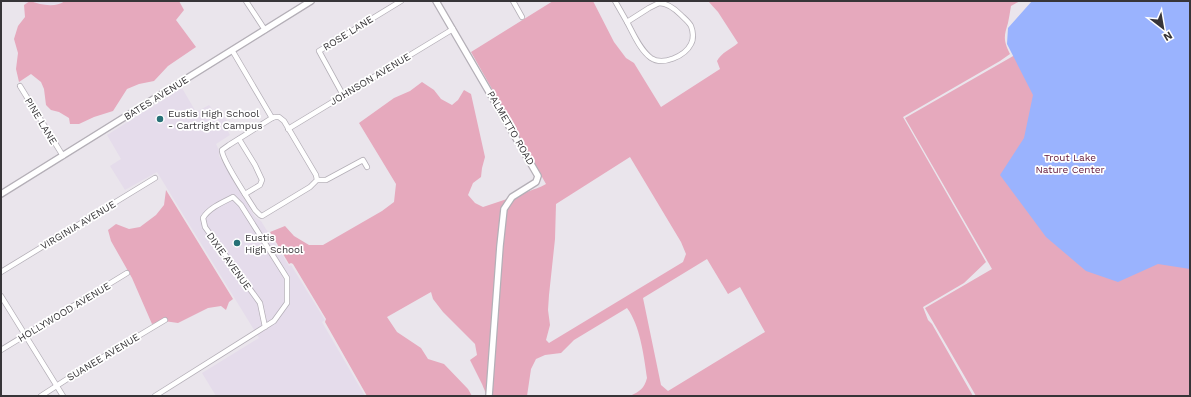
<svg xmlns="http://www.w3.org/2000/svg" width="1191" height="397" font-family="'Work Sans',sans-serif">
  <style>
    .built { fill: #e5dceb }
    .green { fill: #e6a9bd; fill-rule: evenodd }
    .water { fill: #9ab3fe }
    .lines { fill: none; stroke-linecap: round; stroke-linejoin: round }
    .minor-casing { stroke: #b4afb7; stroke-width: 6 }
    .tertiary-casing { stroke: #b4afb7; stroke-width: 8 }
    .minor { stroke: #fff; stroke-width: 4.5 }
    .tertiary { stroke: #fff; stroke-width: 5.5 }
    .poi-dot { fill: #277177; stroke: #fff; stroke-width: 1.5 }
    .labels { text-anchor: middle; dominant-baseline: central; stroke-width: 3.5; stroke-linejoin: round; paint-order: stroke }
    .street-label { font-size: 10px; fill: #373538; stroke: #fff }
    .poi-label { font-size: 10px; fill: #373538; stroke: #fff; text-anchor: start }
    .park-label { font-size: 10px; fill: #611437; stroke: #fff }
  </style>
  <rect width="100%" height="100%" fill="#eae5ec"/>
  <g class="built">
    <polygon points="24,1 65,1 63,3 50,5 40,5 30,1 26,4"/>
    <polygon points="182,88 196,112 209,105 213,110 218,107 228,123 225,125 230,135 216,144 219,150 219,156 255,217 261,221 289,266 291,265 325,320 322,322 365,396 216,396 202,373 259,338 157,172 125,190 110,166 121,159 107,135"/>
  </g>
  <g class="green">
    <path d="M30,1C41,5 55,8 65,1H179L184,10L176,20L196,47L168,66L154,81L139,84L127,89L113,111L94,117L79,124H70L69,118L59,112L51,110L46,105L44,89L41,82L31,74L19,82L16,69L18,53L14,39L18,26L25,17L24,5Z"/>
    <path d="M553,1H593L614,42L626,58L634,63L661,107L720,69L717,61C721,53 731,49 738,43L718,12L708,1H1020L1011,6C1010,12 1009,18 1008,23C1004,36 1003,40 1010,54L1000,61L903,117L986,262L964,283L923,307L928,320L932,324L973,396H630C640,391 644,389 647,378C644,356 640,325 627,308L574,340L561,353L545,355L536,359L531,369L527,396H491C495,351 498,306 501,261C502,248 503,214 510,204C518,192 534,191 546,184L471,52ZM630,157L681,242L686,254L683,262L549,343L546,340L550,325L548,310L549,295L555,239L556,204ZM707,259L728,294L740,287L765,332L668,391L661,385L643,298Z"/>
    <polygon points="1109,1 1190,1 1190,396 976,396 925,308 992,269 905,118"/>
    <polygon points="422,82 434,90 441,99 452,105 458,100 464,90 471,94 485,157 482,168 481,177 473,183 468,195 475,203 483,207 507,199 502,209 487,396 482,384 470,360 477,355 475,344 443,312 433,299 431,292 387,317 397,332 421,348 428,359 444,364 468,389 472,396 367,396 325,322 326,319 293,264 291,263 289,264 270,232 285,226 294,236 309,245 323,245 382,211 394,202 396,184 359,123 394,98 410,91"/>
    <polygon points="166,190 233,299 229,302 226,310 221,306 208,308 178,323 164,321 152,324 132,278 111,241 108,230 116,224 129,229 140,227 156,215 164,205"/>
  </g>
  <polygon class="water" points="1032,1 1190,1 1190,269 1158,264 1118,282 1086,271 1046,237 1000,175 1024,138 1033,95 1007,44 1008,28"/>
  <g class="lines">
    <defs>
      <g id="minor">
        <polyline points="246,1 265,30"/>
        <polyline points="513,1 522,17"/>
        <polyline points="615,1 627,22"/>
        <path d="M659,3C668,3 675,9 681,15C684,18 689,22 691,26C693,31 694,39 691,44C685,56 663,66 651,58C640,50 633,33 627,22L649,8Z"/>
        <polyline points="232,50 272,118"/>
        <polyline points="20,86 63,156"/>
        <polyline points="343,95 319,51 401,1"/>
        <polyline points="288,129 453,29"/>
        <polyline points="239,139 255,165 262,180 260,185 245,194"/>
        <path d="M317,180L316,175L284,121L279,117H275L272,118L229,145L222,150C221,159 249,200 255,210L260,215L262,216L310,187L317,180H326L363,160L367,167"/>
        <polyline points="1,272 155,178"/>
        <polyline points="1,296 63,396"/>
        <polyline points="1,350 127,273"/>
        <polyline points="41,396 78,372 165,320"/>
        <path d="M155,396L274,321L287,303V278L241,205L233,197C223,202 209,208 203,218L205,227L260,303L265,327"/>
      </g>
      <g id="tertiary">
        <polyline points="436,1 538,176 536,182 512,197 504,209 500,246 489,396"/>
        <polyline points="1,194 311,1"/>
      </g>
    </defs>
    <use href="#minor" class="minor-casing"/>
    <use href="#tertiary" class="tertiary-casing"/>
    <use href="#minor" class="minor"/>
    <use href="#tertiary" class="tertiary"/>
  </g>
  <g class="poi-dot">
    <circle cx="160" cy="119" r="4"/>
    <circle cx="237" cy="243" r="4"/>
  </g>
  <g class="labels">
    <g class="street-label">
      <text transform="translate(348 33) rotate(-32)">ROSE LANE</text>
      <text transform="translate(370 79) rotate(-31)">JOHNSON AVENUE</text>
      <text transform="translate(156 98) rotate(-32)">BATES AVENUE</text>
      <text transform="translate(41 121) rotate(59)">PINE LANE</text>
      <text transform="translate(511 128) rotate(60)">PALMETTO ROAD</text>
      <text transform="translate(78 225) rotate(-31)">VIRGINIA AVENUE</text>
      <text transform="translate(229 261) rotate(54)">DIXIE AVENUE</text>
      <text transform="translate(64 312) rotate(-31)">HOLLYWOOD AVENUE</text>
      <text transform="translate(103 357) rotate(-31)">SUANEE AVENUE</text>
    </g>
    <g class="poi-label">
      <text x="168" y="113">Eustis High School<tspan x="168" dy="12">- Cartright Campus</tspan></text>
      <text x="245" y="237">Eustis<tspan x="245" dy="12">High School</tspan></text>
    </g>
    <g class="park-label">
      <text x="1070" y="157">Trout Lake<tspan x="1070" dy="12">Nature Center</tspan></text>
    </g>
  </g>
  <rect width="1191" height="397" fill="none" stroke="#373538" stroke-width="4"/>
  <g transform="translate(1163 28) rotate(149)" stroke="#ffffff" stroke-width="3" paint-order="stroke">
  <path d="M0-3L7 15L0 10L-7 15Z" fill="#373538"/>
  <text y="-6" font-size="11" font-weight="bold" text-anchor="middle" fill="#373538">N</text>
  </g>
</svg>
